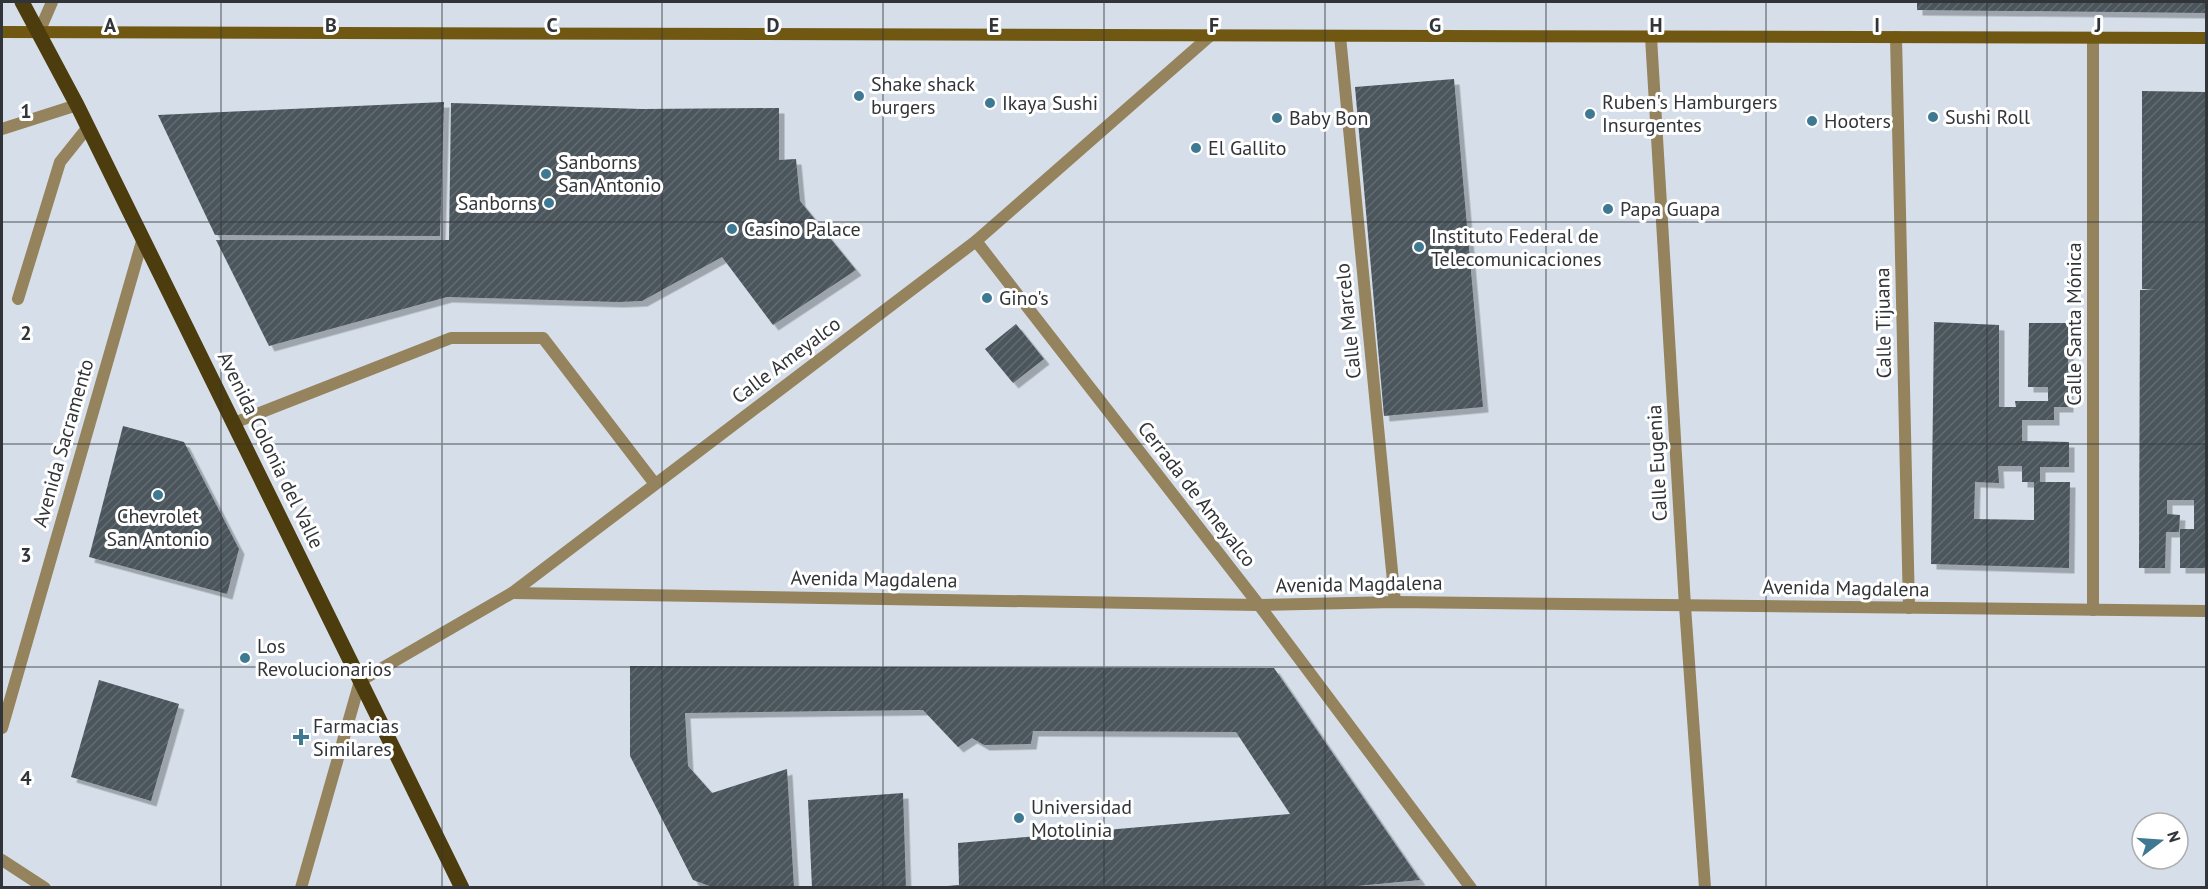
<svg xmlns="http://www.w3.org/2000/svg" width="2208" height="889" font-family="'PT Sans',sans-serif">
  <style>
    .building { fill: url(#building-hatch); fill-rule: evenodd; filter: url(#shadow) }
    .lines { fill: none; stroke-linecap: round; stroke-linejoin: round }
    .service { stroke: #94835c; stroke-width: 12 }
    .minor { stroke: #94835c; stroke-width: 12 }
    .tertiary { stroke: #94835c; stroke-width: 12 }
    .secondary { stroke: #705813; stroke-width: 12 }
    .primary { stroke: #4d3c0d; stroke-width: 15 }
    .grid { fill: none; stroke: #313438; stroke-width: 1.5; stroke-opacity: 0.55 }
    .poi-dot { fill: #3e7891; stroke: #fff; stroke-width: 2 }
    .labels { text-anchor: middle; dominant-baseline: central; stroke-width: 6; stroke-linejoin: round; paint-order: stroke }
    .poi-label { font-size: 20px; fill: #313438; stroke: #fff; text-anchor: start }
    .street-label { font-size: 20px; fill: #313438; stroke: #fff }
    .grid-label { font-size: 20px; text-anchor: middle; font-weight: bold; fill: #313438; stroke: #fff; stroke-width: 6; stroke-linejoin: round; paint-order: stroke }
  </style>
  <defs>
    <pattern id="building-hatch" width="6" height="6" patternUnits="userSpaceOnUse" patternTransform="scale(1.5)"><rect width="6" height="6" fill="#4c545c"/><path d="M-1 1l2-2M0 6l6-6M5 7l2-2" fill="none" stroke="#636a71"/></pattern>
    <filter id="shadow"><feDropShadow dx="5.5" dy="5.5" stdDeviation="0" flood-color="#0004"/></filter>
  </defs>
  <rect width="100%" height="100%" fill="#d6dfe9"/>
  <g class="building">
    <polygon points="1917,2 2206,2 2206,13 1917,10"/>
    <polygon points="1454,79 1483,407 1384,416 1355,87"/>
    <polygon points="2142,91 2206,92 2206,568 2180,568 2180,529 2194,529 2194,500 2167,500 2167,514 2180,515 2179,532 2166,532 2165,568 2139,568 2140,290 2157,290 2142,289"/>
    <polygon points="444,102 440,236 215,235 158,115"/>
    <polygon points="451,103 642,109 779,108 779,160 796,159 800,201 856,270 773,325 722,257 642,301 618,302 447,297 269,346 216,240 449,240"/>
    <path d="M1934,322L1999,325V407H2016L2015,401H2048V387H2028L2029,323H2068V407H2054V420H2022V441L2069,442V467H2040V482H2070L2069,568L1931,564ZM1998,466H2022V482H2034V520L1974,519L1975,482L1999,483Z"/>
    <polygon points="1016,324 1044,359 1013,383 985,349"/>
    <polygon points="123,426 184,442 239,549 227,594 89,557"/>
    <polygon points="630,666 1274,668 1420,880 1335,888 947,888 947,886 959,885 958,843 1290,814 1236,732 1033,731 1031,744 984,745 972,738 958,747 923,710 685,713 688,766 712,793 787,769 794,888 715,888 693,880 630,756"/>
    <polygon points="99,680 179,704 151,801 71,777"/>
    <polygon points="903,793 906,888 812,888 808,800"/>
  </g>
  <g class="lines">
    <g class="service">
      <polyline points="2,129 77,105"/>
      <polyline points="18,299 60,162 88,127"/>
      <polyline points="234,423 451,338 543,338 655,484"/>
    </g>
    <g class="minor">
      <polyline points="1340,36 1395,602"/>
      <polyline points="1651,37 1685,606 1705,888"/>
      <polyline points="1896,37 1909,608"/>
      <polyline points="2093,38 2093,610"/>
      <polyline points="976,241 1259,605 1471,888"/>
      <polyline points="512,593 1259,605 1395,602 2206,611"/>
      <polyline points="2,728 143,238"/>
      <polyline points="2,860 45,888"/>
      <polyline points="301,888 360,681 512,593 976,241 1211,35"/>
    </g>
    <polyline class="tertiary" points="39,32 52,2"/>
    <polyline class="secondary" points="2,32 2206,38"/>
    <polyline class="primary" points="22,2 77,105 462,888"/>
  </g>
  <path class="grid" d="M221,2V888M442,2V888M662,2V888M883,2V888M1104,2V888M1325,2V888M1546,2V888M1766,2V888M1987,2V888M2,222H2206M2,444H2206M2,667H2206"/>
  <g class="poi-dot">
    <circle cx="859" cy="96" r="6"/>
    <circle cx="990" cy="103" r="6"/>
    <circle cx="1590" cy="114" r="6"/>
    <circle cx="1933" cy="117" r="6"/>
    <circle cx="1277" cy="118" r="6"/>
    <circle cx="1812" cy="121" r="6"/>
    <circle cx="1196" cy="148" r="6"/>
    <circle cx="546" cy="174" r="6"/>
    <circle cx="549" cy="203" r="6"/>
    <circle cx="1608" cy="209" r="6"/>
    <circle cx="732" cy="229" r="6"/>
    <circle cx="1419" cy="247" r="6"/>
    <circle cx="987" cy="298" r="6"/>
    <circle cx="158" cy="495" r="6"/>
    <circle cx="245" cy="658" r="6"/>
    <path d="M298 728h6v6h6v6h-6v6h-6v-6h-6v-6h6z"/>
    <circle cx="1019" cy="818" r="6"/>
  </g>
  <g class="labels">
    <g class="poi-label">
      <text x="871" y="84">Shake shack<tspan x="871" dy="23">burgers</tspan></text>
      <text x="1602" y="102">Ruben's Hamburgers<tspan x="1602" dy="23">Insurgentes</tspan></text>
      <text x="1002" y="103">Ikaya Sushi</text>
      <text x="1945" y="117">Sushi Roll</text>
      <text x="1289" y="118">Baby Bon</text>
      <text x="1824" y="121">Hooters</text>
      <text x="1208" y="148">El Gallito</text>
      <text x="558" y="162">Sanborns<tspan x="558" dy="23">San Antonio</tspan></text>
      <text x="537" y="203" text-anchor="end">Sanborns</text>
      <text x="1620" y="209">Papa Guapa</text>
      <text x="744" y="229">Casino Palace</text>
      <text x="1431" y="236">Instituto Federal de<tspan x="1431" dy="23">Telecomunicaciones</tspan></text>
      <text x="999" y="298">Gino's</text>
      <text x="158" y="516" text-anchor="middle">Chevrolet<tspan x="158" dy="23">San Antonio</tspan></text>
      <text x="257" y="646">Los<tspan x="257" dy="23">Revolucionarios</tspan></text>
      <text x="313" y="726">Farmacias<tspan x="313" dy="23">Similares</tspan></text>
      <text x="1031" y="807">Universidad<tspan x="1031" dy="23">Motolinia</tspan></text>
    </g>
    <g class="street-label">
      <text transform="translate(1348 321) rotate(-96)">Calle Marcelo</text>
      <text transform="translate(1883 323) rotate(-91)">Calle Tijuana</text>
      <text transform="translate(2074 324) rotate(-90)">Calle Santa Mónica</text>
      <text transform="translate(786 360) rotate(-37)">Calle Ameyalco</text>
      <text transform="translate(63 443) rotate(-74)">Avenida Sacramento</text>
      <text transform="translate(271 450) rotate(64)">Avenida Colonia del Valle</text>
      <text transform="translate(1657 463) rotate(-93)">Calle Eugenia</text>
      <text transform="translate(1197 494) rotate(52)">Cerrada de Ameyalco</text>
      <text transform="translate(874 579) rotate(1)">Avenida Magdalena</text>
      <text transform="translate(1359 584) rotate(-1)">Avenida Magdalena</text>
      <text transform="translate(1846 588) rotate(1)">Avenida Magdalena</text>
    </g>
  </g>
  <g class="grid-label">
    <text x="110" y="32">A</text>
    <text x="331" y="32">B</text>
    <text x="552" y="32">C</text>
    <text x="773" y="32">D</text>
    <text x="994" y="32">E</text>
    <text x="1214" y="32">F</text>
    <text x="1435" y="32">G</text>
    <text x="1656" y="32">H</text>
    <text x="1877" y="32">I</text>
    <text x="2098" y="32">J</text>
    <text x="26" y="118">1</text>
    <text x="26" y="340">2</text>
    <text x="26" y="562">3</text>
    <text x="26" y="785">4</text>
  </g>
  <rect width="2208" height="889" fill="none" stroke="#313438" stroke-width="6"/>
  <g transform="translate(2160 841) rotate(73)"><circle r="28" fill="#ffffff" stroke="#adaeaf" stroke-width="1.5"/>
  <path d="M0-4.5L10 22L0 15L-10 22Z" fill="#3e7891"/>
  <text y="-9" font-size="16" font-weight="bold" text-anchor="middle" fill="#313438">N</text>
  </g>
</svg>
